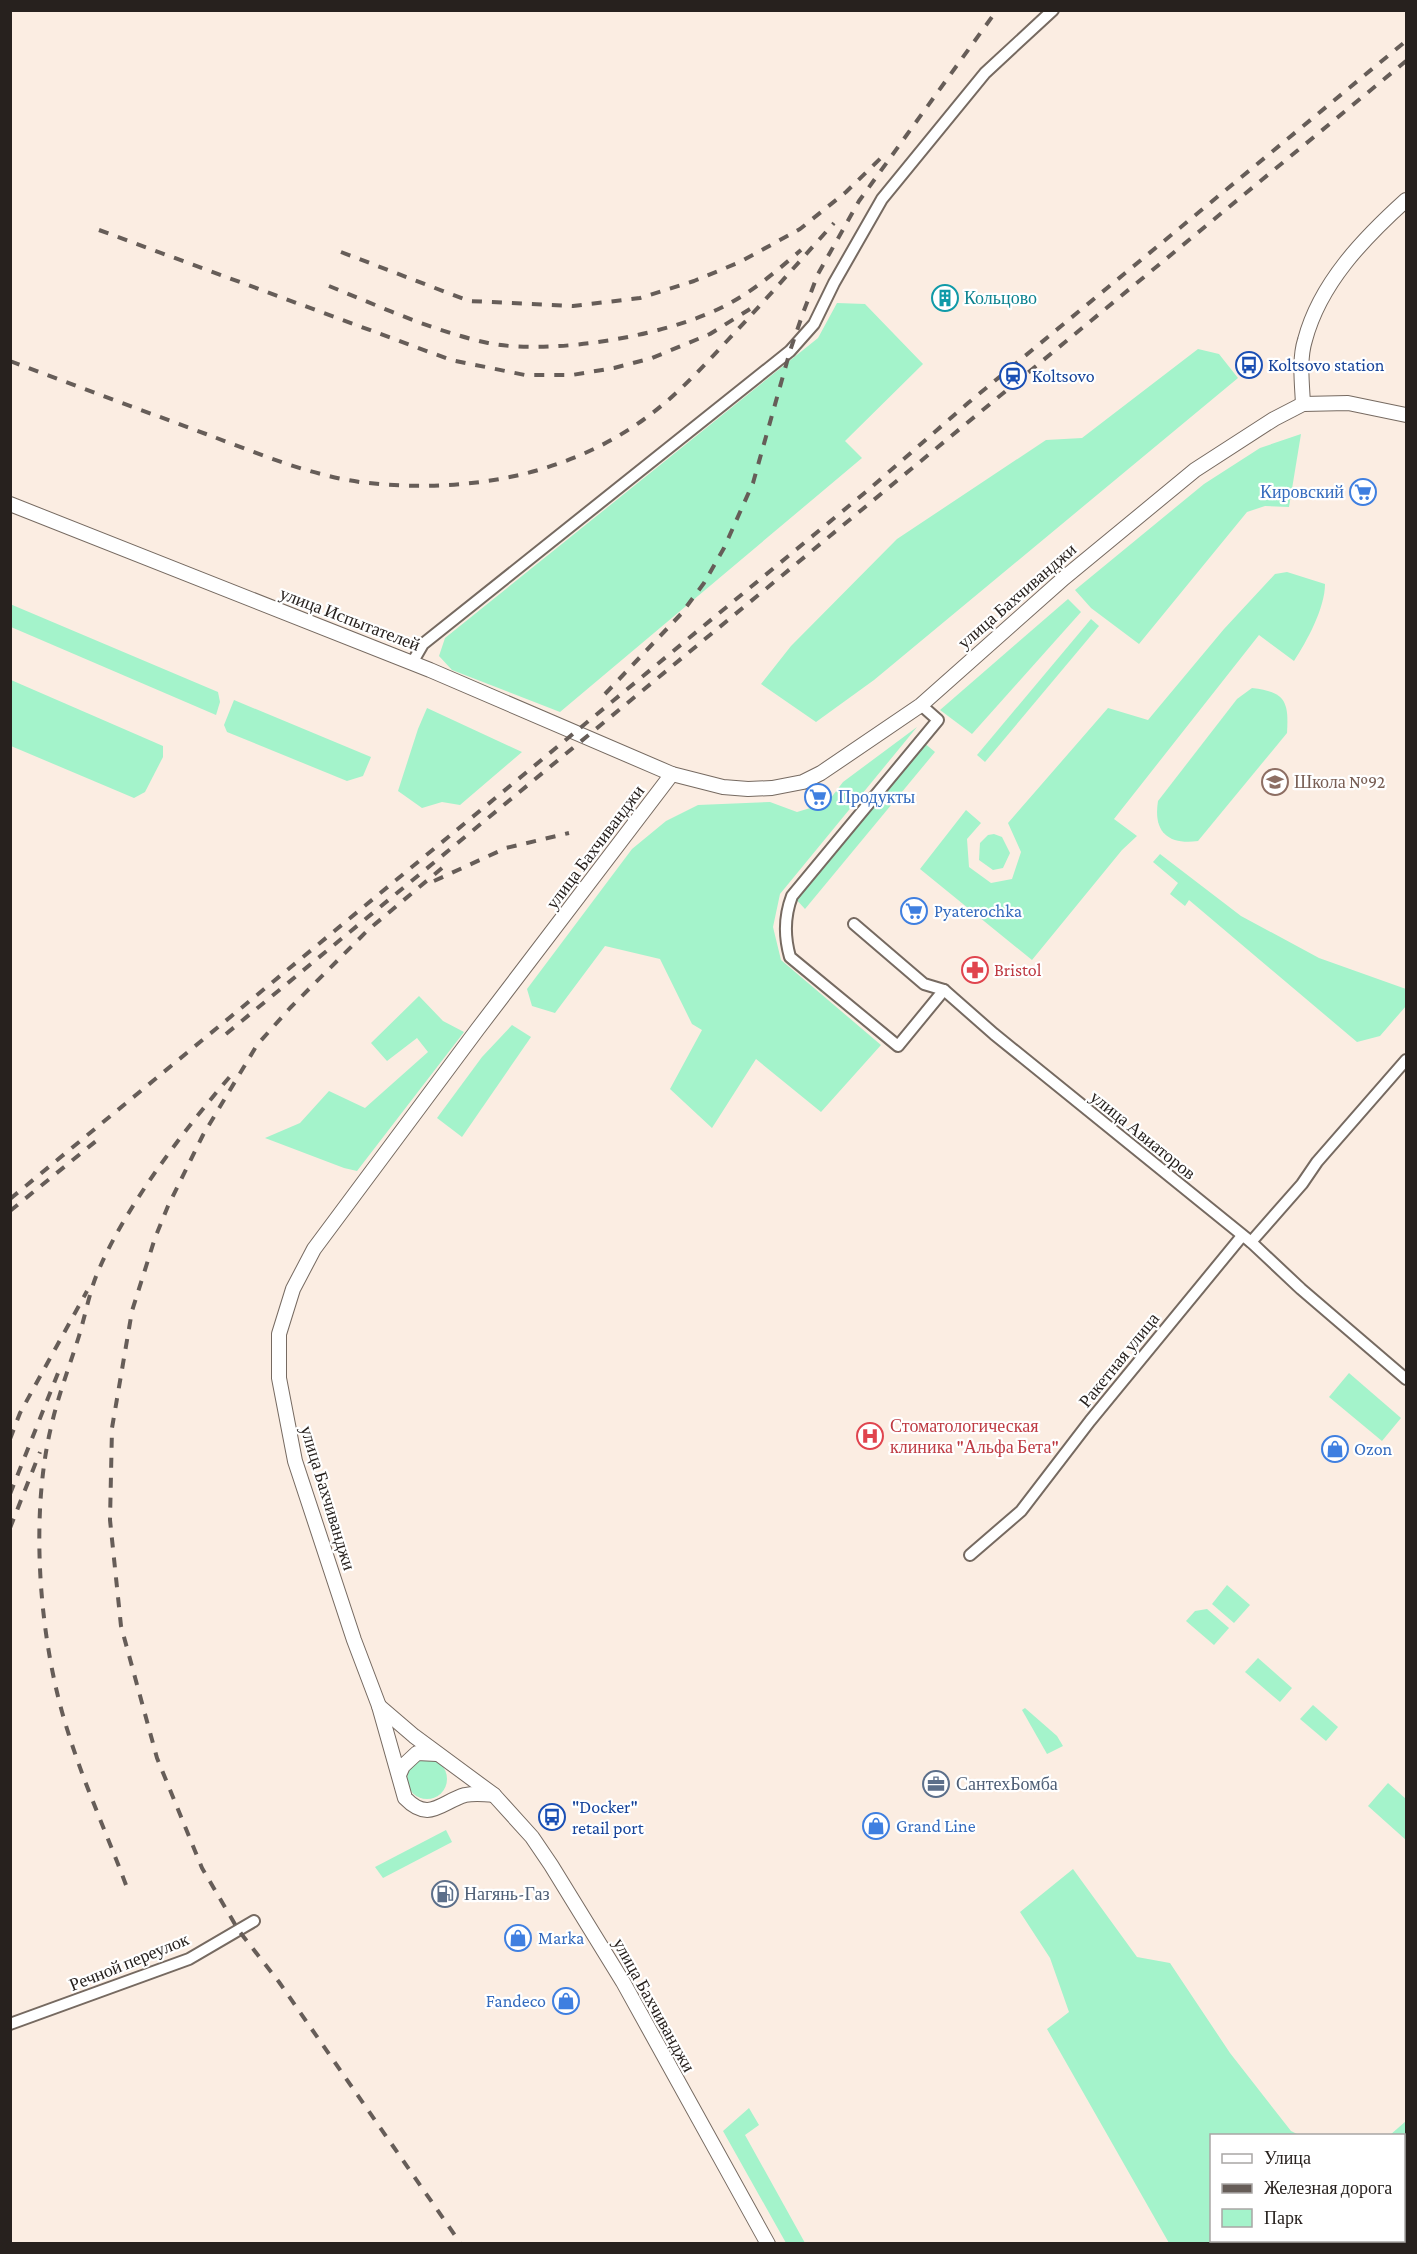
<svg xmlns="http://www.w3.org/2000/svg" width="1417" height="2254" font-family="'Crimson Pro',serif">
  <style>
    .green { fill: #a4f3cb }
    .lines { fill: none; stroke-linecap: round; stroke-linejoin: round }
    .minor-casing { stroke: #766a61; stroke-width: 14 }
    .secondary-casing { stroke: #766a61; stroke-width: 16 }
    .minor { stroke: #fff; stroke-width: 10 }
    .secondary { stroke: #fff; stroke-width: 14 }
    .rail { stroke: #665d58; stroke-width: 4; stroke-dasharray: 10 10; stroke-linecap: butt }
    .labels { text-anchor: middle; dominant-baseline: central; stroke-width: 4.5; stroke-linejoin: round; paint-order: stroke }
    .culture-label { font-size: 18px; fill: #0d838f; stroke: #fff; text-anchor: start }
    .transit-label { font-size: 18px; fill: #164399; stroke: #fff; text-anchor: start }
    .shop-label { font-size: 18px; fill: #366cbe; stroke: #fff; text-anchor: start }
    .street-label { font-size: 18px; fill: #27211e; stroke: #fff }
    .education-label { font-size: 18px; fill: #785e54; stroke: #fff; text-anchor: start }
    .health-label { font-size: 18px; fill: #be3a42; stroke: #fff; text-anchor: start }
    .service-label { font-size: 18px; fill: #4e5e75; stroke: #fff; text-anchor: start }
  </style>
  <rect width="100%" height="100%" fill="#fbede2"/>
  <g class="green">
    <polygon points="837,303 865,304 923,364 845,441 862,458 560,712 452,670 439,656 445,638 818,338"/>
    <polygon points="1198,349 1219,354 1238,378 874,680 816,722 761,684 791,646 897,539 1046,440 1082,438"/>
    <polygon points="1301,434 1289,507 1265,506 1247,512 1139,644 1091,608 1075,590 1204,484 1260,448"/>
    <path d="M1287,572L1325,584C1325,608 1307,641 1294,661L1259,635L1114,819L1137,836L1122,850L1032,960L920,869L966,810L981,823L967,839L969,867L991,883L1012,879L1021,852L1008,823L1108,708L1148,720L1224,629L1275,574Z"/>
    <polygon points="1068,599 1081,612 972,734 940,710"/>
    <polygon points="10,604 218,692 220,702 216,715 11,627"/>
    <polygon points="1091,619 1099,626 985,762 977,755"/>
    <polygon points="11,680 163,746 163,757 145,792 134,798 11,746"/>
    <path d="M1252,688C1285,692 1289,701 1287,733L1198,841C1168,845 1153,832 1158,801L1237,699Z"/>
    <polygon points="234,700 371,757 363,776 347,781 227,732 224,725"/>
    <polygon points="427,708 522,752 460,805 442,802 422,808 398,791 418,729"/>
    <polygon points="917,727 780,894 773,927 781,960 881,1045 821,1112 756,1059 712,1128 670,1089 702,1030 692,1024 660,959 605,946 555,1013 532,1006 527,989 632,849 666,821 698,805 770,802 797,812 827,803 843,782"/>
    <polygon points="923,742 935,752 805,909 794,897"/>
    <polygon points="994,834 1002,837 1010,853 1003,868 993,870 979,860 980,843 988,835"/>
    <polygon points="1160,854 1241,916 1319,958 1406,989 1406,1006 1380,1036 1357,1042 1189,900 1185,906 1170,894 1178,883 1153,862"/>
    <polygon points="419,996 443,1021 464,1032 357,1171 344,1168 265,1138 300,1123 329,1091 365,1108 428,1052 417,1038 387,1061 371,1043"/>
    <polygon points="512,1025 531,1037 462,1137 437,1118 482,1057"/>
    <polygon points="1349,1373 1401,1418 1382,1441 1329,1397"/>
    <polygon points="1227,1585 1250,1605 1234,1623 1212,1604"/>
    <polygon points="1207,1609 1229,1628 1214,1645 1186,1621 1195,1611"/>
    <polygon points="1258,1658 1292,1688 1280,1702 1245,1672"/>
    <polygon points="1313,1705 1338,1727 1326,1741 1300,1719"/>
    <polygon points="1025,1708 1057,1736 1063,1746 1047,1754 1022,1710"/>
    <circle cx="427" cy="1779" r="20"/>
    <polygon points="1388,1783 1406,1799 1406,1840 1368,1806"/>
    <polygon points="446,1830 452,1842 383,1878 375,1867"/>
    <polygon points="1073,1869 1137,1957 1170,1963 1230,2053 1291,2131 1299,2135 1212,2136 1212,2240 1404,2240 1404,2136 1390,2135 1406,2121 1406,2243 1169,2243 1047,2029 1069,2012 1050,1958 1020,1912"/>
    <polygon points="749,2108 759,2125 745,2135 805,2243 786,2243 723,2131"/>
  </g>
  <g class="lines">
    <defs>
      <g id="minor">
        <polyline points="412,663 423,644 790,351 814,324 834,283 882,199 985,73 1053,10"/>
        <path d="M921,705L938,720L792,896C784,917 784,936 790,957L898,1046L944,990"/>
        <polyline points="854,924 924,984 944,990 994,1034 1251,1242 1301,1289 1406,1379"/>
        <polyline points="1251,1242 1302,1184 1317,1162 1406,1060"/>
        <polyline points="970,1555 1021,1511 1090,1421 1242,1236"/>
        <polyline points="10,2024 189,1959 254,1921"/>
      </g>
      <g id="secondary">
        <path d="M1303,404C1302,383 1299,359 1305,340C1320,283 1364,238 1406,200"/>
        <polyline points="10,504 430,670 672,774 723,787 748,789 772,788 803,782 821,773 921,705 1064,578 1195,470 1274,419 1303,404 1348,403 1406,415"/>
        <polyline points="379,1706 414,1736 494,1795 532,1837 551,1865 623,1982 768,2244"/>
        <polyline points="399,1775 403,1766 417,1753 437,1754"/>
        <path d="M494,1795C484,1794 475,1793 465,1795C441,1802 429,1823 405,1798L379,1706L354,1640L295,1461L279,1378V1334L293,1289L314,1249L477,1030L672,774"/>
      </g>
    </defs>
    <use href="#minor" class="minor-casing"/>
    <use href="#secondary" class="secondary-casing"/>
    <use href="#minor" class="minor"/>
    <use href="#secondary" class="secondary"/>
    <g class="rail">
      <polyline points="99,230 451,360 525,375 572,375 614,368 652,358 710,334 750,309"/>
      <polyline points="341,252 469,301 573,306 640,298 694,281 740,262 800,229 846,192 886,153"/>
      <path d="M329,286C381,307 433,331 488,343C552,356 675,335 732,302C757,288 779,269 801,250"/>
      <path d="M10,361C76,386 141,410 206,434C257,453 313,477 368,483C465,493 563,477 643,420C674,398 700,370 726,342C763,303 798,263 834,223"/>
      <polyline points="605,694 681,614 704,583 724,548 753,483 790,351 803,313 818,274 859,201 997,10"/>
      <polyline points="442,868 368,930 290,1008 257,1045 203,1135 168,1206 155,1238 132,1311 112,1428 110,1520 121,1626 157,1758 202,1868 239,1931 279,1982 461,2244"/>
      <polyline points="434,881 506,848 569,833"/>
      <polyline points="226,1034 1406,61"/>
      <polyline points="10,1199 867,491 968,403 1406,41"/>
      <polyline points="10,1211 101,1137"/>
      <polyline points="10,1439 20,1413 87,1291"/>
      <polyline points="10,1494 58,1373"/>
      <polyline points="10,1528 40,1452"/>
      <path d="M126,1885C107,1834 84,1784 68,1732C39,1642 29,1515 52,1423C59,1393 70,1365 79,1336C86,1313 90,1288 100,1267C128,1203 187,1126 233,1073"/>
    </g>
  </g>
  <defs>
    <symbol id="building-ring" viewBox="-11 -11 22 22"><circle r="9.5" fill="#fff" stroke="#0f9aa8" stroke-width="1.5"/><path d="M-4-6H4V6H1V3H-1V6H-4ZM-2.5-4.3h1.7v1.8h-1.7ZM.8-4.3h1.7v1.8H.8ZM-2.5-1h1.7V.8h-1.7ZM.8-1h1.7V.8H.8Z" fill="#0f9aa8"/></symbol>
    <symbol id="bus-ring" viewBox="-11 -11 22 22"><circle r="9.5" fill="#fff" stroke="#1a4fb4" stroke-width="1.5"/><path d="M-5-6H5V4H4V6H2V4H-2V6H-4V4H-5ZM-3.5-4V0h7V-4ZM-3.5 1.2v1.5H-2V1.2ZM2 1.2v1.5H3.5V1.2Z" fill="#1a4fb4"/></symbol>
    <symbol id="station-ring" viewBox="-11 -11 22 22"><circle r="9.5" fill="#fff" stroke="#1a4fb4" stroke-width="1.5"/><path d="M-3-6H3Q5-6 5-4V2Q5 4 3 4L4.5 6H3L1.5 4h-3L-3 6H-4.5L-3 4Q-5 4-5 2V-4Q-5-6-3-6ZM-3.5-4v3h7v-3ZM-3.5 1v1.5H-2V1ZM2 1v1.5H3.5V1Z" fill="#1a4fb4"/></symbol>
    <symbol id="supermarket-ring" viewBox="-11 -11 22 22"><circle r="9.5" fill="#fff" stroke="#3f7fe0" stroke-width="1.5"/><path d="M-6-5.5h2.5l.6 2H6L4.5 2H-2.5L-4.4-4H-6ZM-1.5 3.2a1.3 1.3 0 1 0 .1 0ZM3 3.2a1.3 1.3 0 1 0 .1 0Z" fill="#3f7fe0"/></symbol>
    <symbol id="school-ring" viewBox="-11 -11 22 22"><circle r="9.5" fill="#fff" stroke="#8d6e63" stroke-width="1.5"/><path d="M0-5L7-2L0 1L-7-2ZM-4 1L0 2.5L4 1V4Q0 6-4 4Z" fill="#8d6e63"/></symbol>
    <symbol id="pharmacy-ring" viewBox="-11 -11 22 22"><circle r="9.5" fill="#fff" stroke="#e0444e" stroke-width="1.5"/><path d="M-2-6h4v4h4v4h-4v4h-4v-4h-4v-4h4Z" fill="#e0444e"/></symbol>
    <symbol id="hospital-ring" viewBox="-11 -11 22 22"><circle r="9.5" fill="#fff" stroke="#e0444e" stroke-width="1.5"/><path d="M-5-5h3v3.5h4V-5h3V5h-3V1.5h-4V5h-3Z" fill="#e0444e"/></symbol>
    <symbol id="shop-ring" viewBox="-11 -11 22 22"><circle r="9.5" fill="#fff" stroke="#3f7fe0" stroke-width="1.5"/><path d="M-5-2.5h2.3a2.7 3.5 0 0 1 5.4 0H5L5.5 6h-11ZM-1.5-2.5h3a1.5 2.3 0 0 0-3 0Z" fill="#3f7fe0"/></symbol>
    <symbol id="office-ring" viewBox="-11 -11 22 22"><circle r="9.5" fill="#fff" stroke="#5c6f8a" stroke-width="1.5"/><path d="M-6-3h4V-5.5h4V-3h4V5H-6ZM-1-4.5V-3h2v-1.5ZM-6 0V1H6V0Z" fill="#5c6f8a"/></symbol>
    <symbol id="fuel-ring" viewBox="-11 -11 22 22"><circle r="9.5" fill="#fff" stroke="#5c6f8a" stroke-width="1.5"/><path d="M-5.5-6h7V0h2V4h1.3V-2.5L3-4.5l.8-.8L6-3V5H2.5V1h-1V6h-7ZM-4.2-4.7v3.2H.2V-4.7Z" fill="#5c6f8a"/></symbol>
  </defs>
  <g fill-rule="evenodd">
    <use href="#building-ring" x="930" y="283" width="30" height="30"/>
    <use href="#bus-ring" x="1234" y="350" width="30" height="30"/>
    <use href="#station-ring" x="998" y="361" width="30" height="30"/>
    <use href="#supermarket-ring" x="1348" y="477" width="30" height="30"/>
    <use href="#school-ring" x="1260" y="767" width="30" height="30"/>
    <use href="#supermarket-ring" x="803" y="782" width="30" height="30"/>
    <use href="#supermarket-ring" x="899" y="896" width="30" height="30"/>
    <use href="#pharmacy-ring" x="960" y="955" width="30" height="30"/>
    <use href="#hospital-ring" x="855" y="1421" width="30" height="30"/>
    <use href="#shop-ring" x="1320" y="1434" width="30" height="30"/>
    <use href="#office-ring" x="921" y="1769" width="30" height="30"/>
    <use href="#bus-ring" x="537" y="1802" width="30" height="30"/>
    <use href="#shop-ring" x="861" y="1811" width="30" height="30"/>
    <use href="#fuel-ring" x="430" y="1879" width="30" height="30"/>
    <use href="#shop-ring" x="503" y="1923" width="30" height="30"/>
    <use href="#shop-ring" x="551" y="1986" width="30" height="30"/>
  </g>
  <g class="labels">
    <g class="culture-label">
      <text x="964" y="298">Кольцово</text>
    </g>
    <g class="transit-label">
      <text x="1268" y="365">Koltsovo station</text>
      <text x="1032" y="376">Koltsovo</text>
      <text x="572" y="1807">"Docker"<tspan x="572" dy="21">retail port</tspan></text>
    </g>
    <g class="shop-label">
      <text x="1344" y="492" text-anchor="end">Кировский</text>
      <text x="838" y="797">Продукты</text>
      <text x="934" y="911">Pyaterochka</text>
      <text x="1354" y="1449">Ozon</text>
      <text x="896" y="1826">Grand Line</text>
      <text x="538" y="1938">Marka</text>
      <text x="546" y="2001" text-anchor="end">Fandeco</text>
    </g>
    <g class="street-label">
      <text transform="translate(1017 596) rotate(-41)">улица Бахчиванджи</text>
      <text transform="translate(350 619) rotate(21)">улица Испытателей</text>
      <text transform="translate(595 847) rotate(-53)">улица Бахчиванджи</text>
      <text transform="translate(1143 1135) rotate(39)">улица Авиаторов</text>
      <text transform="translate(1119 1360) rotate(-51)">Ракетная улица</text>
      <text transform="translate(328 1498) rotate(73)">улица Бахчиванджи</text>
      <text transform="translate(129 1962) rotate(-22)">Речной переулок</text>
      <text transform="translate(654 2005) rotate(61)">улица Бахчиванджи</text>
    </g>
    <g class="education-label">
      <text x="1294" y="782">Школа №92</text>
    </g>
    <g class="health-label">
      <text x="994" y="970">Bristol</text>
      <text x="890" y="1426">Стоматологическая<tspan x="890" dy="21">клиника "Альфа Бета"</tspan></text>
    </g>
    <g class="service-label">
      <text x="956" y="1784">СантехБомба</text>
      <text x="464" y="1894">Нагянь-Газ</text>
    </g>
  </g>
  <rect width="1417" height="2254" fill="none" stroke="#27211e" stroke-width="24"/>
  <rect x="1210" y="2134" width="195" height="108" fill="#ffffff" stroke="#a9a6a5" stroke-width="1.5"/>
  <rect x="1222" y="2154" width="30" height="9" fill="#ffffff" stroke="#a9a6a5" stroke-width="1.5"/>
  <text x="1264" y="2164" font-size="18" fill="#27211e">Улица</text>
  <rect x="1222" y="2184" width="30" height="9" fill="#665d58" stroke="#a9a6a5" stroke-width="1.5"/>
  <text x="1264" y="2194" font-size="18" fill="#27211e">Железная дорога</text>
  <rect x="1222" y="2209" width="30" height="18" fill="#a4f3cb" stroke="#a9a6a5" stroke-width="1.5"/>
  <text x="1264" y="2224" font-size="18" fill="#27211e">Парк</text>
</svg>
